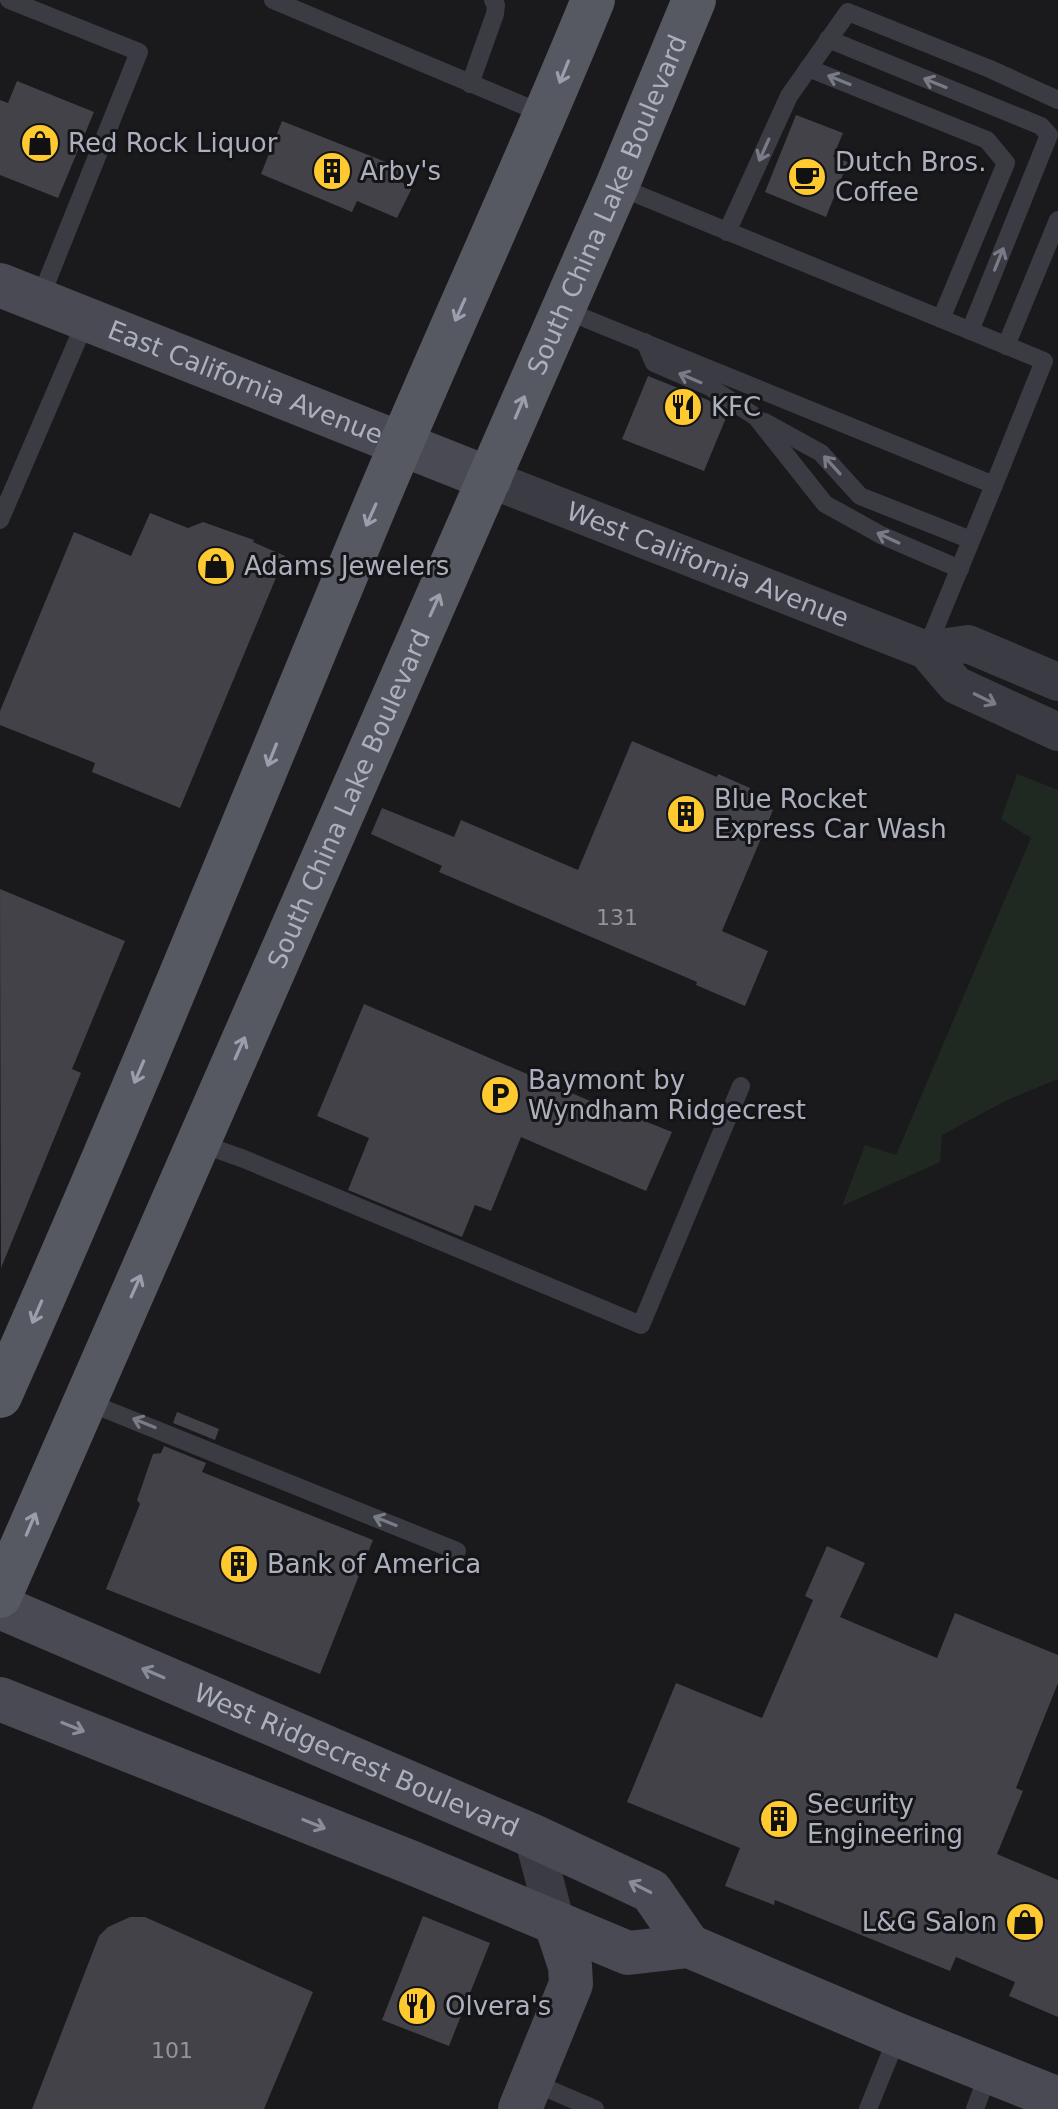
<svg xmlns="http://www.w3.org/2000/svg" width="1058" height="2109" font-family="'DejaVu Sans',sans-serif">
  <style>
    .green { fill: #1f2922 }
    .building { fill: #424248 }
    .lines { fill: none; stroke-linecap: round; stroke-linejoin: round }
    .lane { stroke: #3b3b43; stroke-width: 18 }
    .street { stroke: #3b3b43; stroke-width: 38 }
    .secondary { stroke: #494a53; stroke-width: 44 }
    .primary { stroke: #565862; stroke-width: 44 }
    .oneway { stroke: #9b9eac }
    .oneway2 { stroke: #797b87 }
    .oneway3 { stroke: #898c99 }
    .labels { text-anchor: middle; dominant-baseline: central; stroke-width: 6; stroke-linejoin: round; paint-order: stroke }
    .number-label { font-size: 22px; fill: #9294a0 }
    .poi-label { font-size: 26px; fill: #acb0be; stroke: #151518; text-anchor: start }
    .street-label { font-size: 26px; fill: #acb0be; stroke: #151518 }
  </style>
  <rect width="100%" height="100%" fill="#1a1a1d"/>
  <polygon class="green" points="1017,774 1058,790 1058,1079 1007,1100 942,1135 940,1162 842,1206 865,1145 896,1155 1031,838 1001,819"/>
  <g class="building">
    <polygon points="17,81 94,112 58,198 0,175 0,100 8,103"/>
    <polygon points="796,115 843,133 833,157 848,162 826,217 765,192"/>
    <polygon points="282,121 401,168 399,181 412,188 397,218 357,201 352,212 261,174"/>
    <polygon points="648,376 708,400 728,413 704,471 622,439"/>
    <polygon points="150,513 188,528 203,522 254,540 253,542 285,556 180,808 92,772 95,763 0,725 0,711 74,532 131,556"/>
    <polygon points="632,741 717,777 718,774 750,788 748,793 761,799 759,804 773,810 722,931 768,951 745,1006 696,985 697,982 439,872 442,866 371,834 382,808 454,837 461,820 578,870"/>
    <polygon points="0,889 125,941 72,1069 81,1073 1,1268"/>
    <polygon points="364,1004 618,1113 619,1111 672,1132 646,1191 521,1137 491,1211 475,1205 462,1237 348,1190 369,1138 317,1116"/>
    <polygon points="177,1412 219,1429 215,1440 173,1423"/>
    <polygon points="164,1446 206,1463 202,1472 373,1540 320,1674 106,1589 140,1504 137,1500 153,1454 161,1453"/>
    <polygon points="827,1546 865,1563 840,1617 937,1658 955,1613 1058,1655 1058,1683 1016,1788 1023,1791 997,1854 1058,1880 1058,2017 1009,1996 1015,1982 956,1957 950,1971 775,1900 774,1905 725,1886 740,1848 627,1802 676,1683 762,1718 813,1600 805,1596"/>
    <polygon points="423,1916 490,1943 449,2046 382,2020"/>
    <polygon points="130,1917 145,1917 313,1992 264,2109 32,2109 99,1936 108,1927"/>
  </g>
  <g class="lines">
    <g class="lane">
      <polyline points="9,0 139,52 39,301"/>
      <polyline points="273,0 546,115"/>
      <polyline points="828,39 1041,126 1049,135 970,331"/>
      <polyline points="808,68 987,140 1006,163 941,319"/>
      <polyline points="470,84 495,14 496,5 493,0"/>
      <polyline points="617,186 1044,361 994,485"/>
      <polyline points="727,232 789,96 848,12 990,69 1058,100"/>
      <polyline points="562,309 994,485 926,650"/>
      <polyline points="645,342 654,363 710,387 756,417 825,504 881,535 960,569"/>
      <polyline points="1006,346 1058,220"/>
      <polyline points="765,422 821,453 860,496 971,540"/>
      <polyline points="0,520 87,318"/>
      <polyline points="199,1143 244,1159 641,1325 741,1086"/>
      <polyline points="85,1401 457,1551"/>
      <polyline points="532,2082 595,2109"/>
      <polyline points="868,2109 898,2035"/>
      <polyline points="975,2109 989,2071"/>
    </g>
    <g class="street">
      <path id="s1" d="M490,479L926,650L956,685L1058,732"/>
      <polyline points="926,650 968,644 1058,682"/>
      <polyline points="533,1836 556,1924"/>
    </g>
    <g class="secondary">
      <path id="s2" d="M0,285L490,479"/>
      <path id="s3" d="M0,1607L533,1836L651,1891L689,1946"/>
      <polyline points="0,1699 410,1862 628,1953 689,1946 898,2035 1058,2099"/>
      <polyline points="520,2109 571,1984 570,1966 556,1924"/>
    </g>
    <g class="primary">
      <path d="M0,1396C127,1111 244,821 364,532C438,353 520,179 593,0"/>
      <path id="s4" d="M0,1596L617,186L694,0"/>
    </g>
  </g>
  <defs><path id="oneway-shaft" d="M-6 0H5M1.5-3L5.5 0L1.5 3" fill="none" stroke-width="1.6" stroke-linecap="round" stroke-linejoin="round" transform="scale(2)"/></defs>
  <g class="oneway">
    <use href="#oneway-shaft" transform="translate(564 72) rotate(112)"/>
    <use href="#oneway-shaft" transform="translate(460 310) rotate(114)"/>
    <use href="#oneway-shaft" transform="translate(520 407) rotate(-67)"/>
    <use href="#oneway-shaft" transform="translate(371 515) rotate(114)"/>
    <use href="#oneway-shaft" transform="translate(435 605) rotate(-66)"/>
    <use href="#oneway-shaft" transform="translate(272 755) rotate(112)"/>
    <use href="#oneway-shaft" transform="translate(240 1048) rotate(-66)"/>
    <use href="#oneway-shaft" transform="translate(139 1072) rotate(113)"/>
    <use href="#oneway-shaft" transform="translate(136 1286) rotate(-66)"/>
    <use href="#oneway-shaft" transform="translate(37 1312) rotate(113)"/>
    <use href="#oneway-shaft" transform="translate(31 1524) rotate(-67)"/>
  </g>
  <g class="oneway2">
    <use href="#oneway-shaft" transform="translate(839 80) rotate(-158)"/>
    <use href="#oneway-shaft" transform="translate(935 83) rotate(-158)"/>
    <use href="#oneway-shaft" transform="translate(764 150) rotate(114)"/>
    <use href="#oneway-shaft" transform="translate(999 259) rotate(-68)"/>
    <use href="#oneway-shaft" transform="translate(690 378) rotate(-157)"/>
    <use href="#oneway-shaft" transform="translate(832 465) rotate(-132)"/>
    <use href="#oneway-shaft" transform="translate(888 538) rotate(-155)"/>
    <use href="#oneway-shaft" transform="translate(985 699) rotate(26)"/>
    <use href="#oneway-shaft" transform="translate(144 1423) rotate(-158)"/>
    <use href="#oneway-shaft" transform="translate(385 1521) rotate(-158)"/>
  </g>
  <g class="oneway3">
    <use href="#oneway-shaft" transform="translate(153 1673) rotate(-157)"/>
    <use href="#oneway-shaft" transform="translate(73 1727) rotate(22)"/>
    <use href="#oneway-shaft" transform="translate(314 1824) rotate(22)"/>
    <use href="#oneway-shaft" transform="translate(640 1887) rotate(-153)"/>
  </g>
  <defs>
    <symbol id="shop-disc" viewBox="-11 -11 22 22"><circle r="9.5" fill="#ffca30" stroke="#151518"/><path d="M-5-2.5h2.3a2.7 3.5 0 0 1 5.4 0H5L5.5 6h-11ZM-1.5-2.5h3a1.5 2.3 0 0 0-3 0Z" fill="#111"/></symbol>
    <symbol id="building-disc" viewBox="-11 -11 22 22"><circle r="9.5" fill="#ffca30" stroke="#151518"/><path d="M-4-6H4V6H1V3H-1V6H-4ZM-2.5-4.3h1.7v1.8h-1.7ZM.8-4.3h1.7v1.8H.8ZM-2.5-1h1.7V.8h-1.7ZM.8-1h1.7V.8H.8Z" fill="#111"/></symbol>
    <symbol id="cafe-disc" viewBox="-11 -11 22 22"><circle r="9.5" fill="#ffca30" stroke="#151518"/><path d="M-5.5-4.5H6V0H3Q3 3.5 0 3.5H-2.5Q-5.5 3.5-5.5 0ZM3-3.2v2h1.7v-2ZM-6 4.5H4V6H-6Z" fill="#111"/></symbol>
    <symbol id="restaurant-disc" viewBox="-11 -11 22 22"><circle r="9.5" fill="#ffca30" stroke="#151518"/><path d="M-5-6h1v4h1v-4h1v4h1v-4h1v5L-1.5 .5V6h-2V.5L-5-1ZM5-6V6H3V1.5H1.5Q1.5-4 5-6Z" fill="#111"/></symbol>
    <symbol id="parking-disc" viewBox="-11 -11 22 22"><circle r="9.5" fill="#ffca30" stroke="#151518"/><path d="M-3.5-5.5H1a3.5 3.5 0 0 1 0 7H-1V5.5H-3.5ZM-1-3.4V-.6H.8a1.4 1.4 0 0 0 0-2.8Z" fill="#111"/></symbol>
  </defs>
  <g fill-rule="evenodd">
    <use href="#shop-disc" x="18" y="121" width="44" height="44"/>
    <use href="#building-disc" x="310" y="149" width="44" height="44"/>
    <use href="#cafe-disc" x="785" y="155" width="44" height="44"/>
    <use href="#restaurant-disc" x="661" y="385" width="44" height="44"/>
    <use href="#shop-disc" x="194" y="544" width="44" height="44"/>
    <use href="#building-disc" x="664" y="792" width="44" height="44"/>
    <use href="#parking-disc" x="478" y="1073" width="44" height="44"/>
    <use href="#building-disc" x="217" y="1542" width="44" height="44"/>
    <use href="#building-disc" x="757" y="1797" width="44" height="44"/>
    <use href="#shop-disc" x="1003" y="1900" width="44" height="44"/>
    <use href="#restaurant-disc" x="395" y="1984" width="44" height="44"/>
  </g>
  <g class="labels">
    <g class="number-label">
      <text x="617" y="917">131</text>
      <text x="172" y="2050">101</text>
    </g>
    <g class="poi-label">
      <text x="68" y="143">Red Rock Liquor</text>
      <text x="835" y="162">Dutch Bros.<tspan x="835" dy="30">Coffee</tspan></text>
      <text x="360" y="171">Arby's</text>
      <text x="711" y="407">KFC</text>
      <text x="244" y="566">Adams Jewelers</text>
      <text x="714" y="799">Blue Rocket<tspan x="714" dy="30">Express Car Wash</tspan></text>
      <text x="528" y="1080">Baymont by<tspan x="528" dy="30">Wyndham Ridgecrest</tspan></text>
      <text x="267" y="1564">Bank of America</text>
      <text x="807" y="1804">Security<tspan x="807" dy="30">Engineering</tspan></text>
      <text x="997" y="1922" text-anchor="end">L&amp;G Salon</text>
      <text x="445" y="2006">Olvera's</text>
    </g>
    <g class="street-label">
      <text stroke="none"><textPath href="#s4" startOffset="1518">South China Lake Boulevard</textPath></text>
      <text stroke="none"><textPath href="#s2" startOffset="264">East California Avenue</textPath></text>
      <text stroke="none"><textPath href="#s1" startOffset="234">West California Avenue</textPath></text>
      <text stroke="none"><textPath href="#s4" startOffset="870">South China Lake Boulevard</textPath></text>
      <text stroke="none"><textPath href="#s3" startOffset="388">West Ridgecrest Boulevard</textPath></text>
    </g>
  </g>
</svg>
